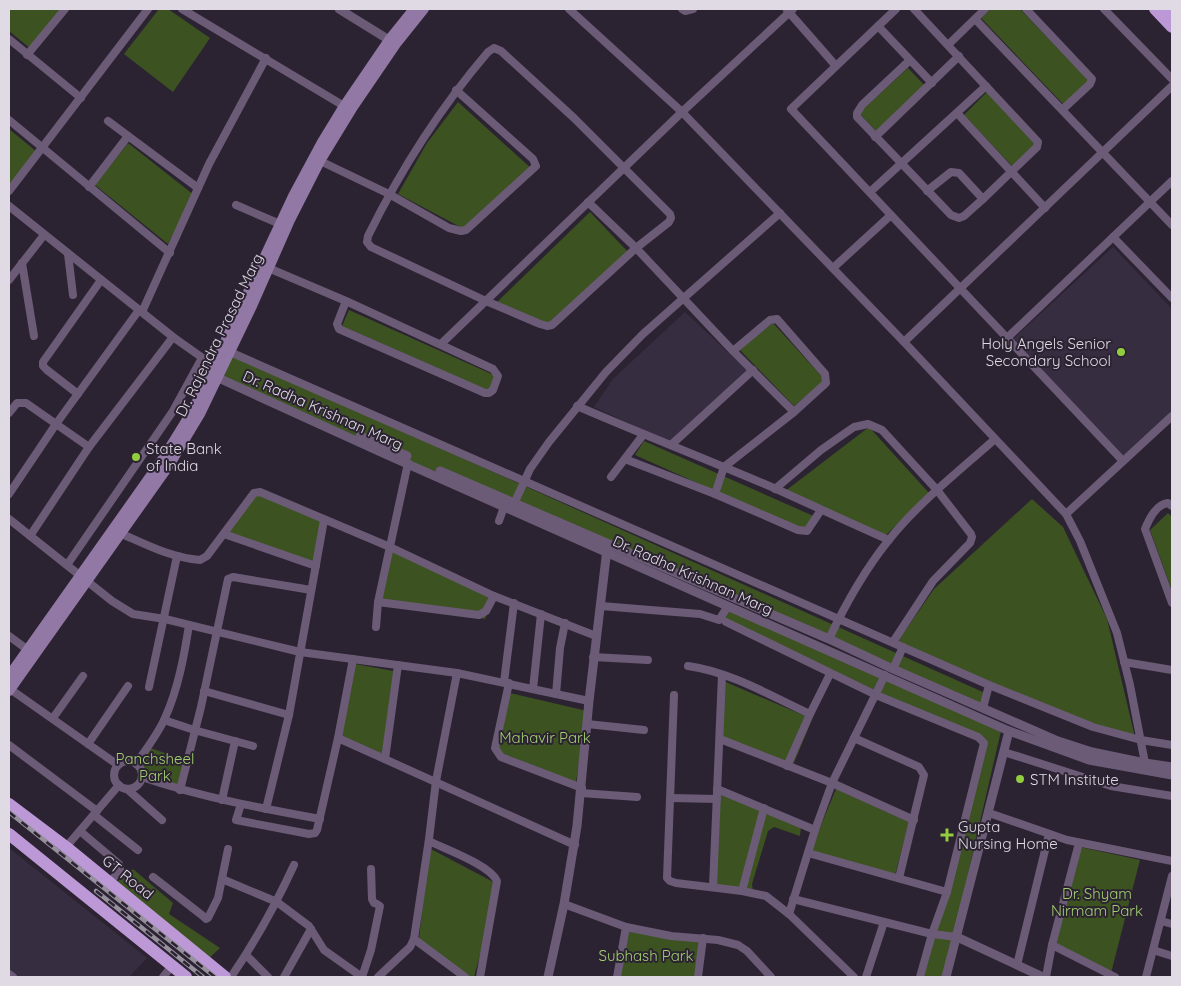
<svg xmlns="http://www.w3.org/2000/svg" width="1181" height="986" font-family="Quicksand,sans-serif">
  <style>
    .built { fill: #372d40 }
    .green { fill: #3c5221 }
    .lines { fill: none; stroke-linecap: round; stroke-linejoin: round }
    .minor { stroke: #6b5b77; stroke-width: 8 }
    .tertiary { stroke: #6b5b77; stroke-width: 9 }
    .secondary { stroke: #9278a4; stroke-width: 10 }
    .trunk { stroke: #bc98d7; stroke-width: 12 }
    .rail-casing { stroke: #96909c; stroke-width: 4.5 }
    .rail { stroke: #2c2332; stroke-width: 2.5; stroke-dasharray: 8; stroke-linecap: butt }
    .poi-dot { fill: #91cd3f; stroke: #2c2332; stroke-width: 2 }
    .labels { text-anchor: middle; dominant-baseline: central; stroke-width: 4; stroke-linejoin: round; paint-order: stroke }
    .street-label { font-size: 15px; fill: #dfdae4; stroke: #2c2332 }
    .poi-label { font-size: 15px; fill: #dfdae4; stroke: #2c2332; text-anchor: start }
    .park-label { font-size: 15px; fill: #a2d06f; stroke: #2c2332 }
  </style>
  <rect width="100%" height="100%" fill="#2c2332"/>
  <g class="built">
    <polygon points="1113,247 1172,309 1172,414 1125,458 1013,339"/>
    <polygon points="685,312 751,374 672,443 594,407 613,379"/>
    <polygon points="9,848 147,958 129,977 9,977"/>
  </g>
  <g class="green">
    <polygon points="9,9 64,9 31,49 9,31"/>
    <polygon points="159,9 168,9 210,38 173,92 124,54"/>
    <polygon points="991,9 1020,9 1090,82 1065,106 981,18"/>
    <polygon points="908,68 926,87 877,132 859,113"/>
    <polygon points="987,92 1037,146 1014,168 964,115"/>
    <polygon points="458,102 533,170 466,230 398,194 427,143"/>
    <polygon points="9,129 37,152 9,188"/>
    <polygon points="128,143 194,195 168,244 95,185"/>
    <polygon points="590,212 630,254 552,327 496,303"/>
    <polygon points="349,310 496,376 489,391 342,326"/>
    <polygon points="773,323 826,381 794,406 739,349"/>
    <polygon points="233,355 985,693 980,709 221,380"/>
    <polygon points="869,427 929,493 886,535 784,492"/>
    <polygon points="644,441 818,518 809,533 635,455"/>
    <polygon points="257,494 323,522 316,563 227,534"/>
    <polygon points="1032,499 1063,527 1107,619 1135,737 1093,729 896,644 934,589"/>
    <polygon points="1168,513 1172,517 1172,591 1150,530"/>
    <polygon points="390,547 494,596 485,619 378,602"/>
    <polygon points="729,609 1001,731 944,977 924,977 985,743 723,622"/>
    <polygon points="355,664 399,672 386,756 341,735"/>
    <polygon points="721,680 812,719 791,770 720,739"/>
    <polygon points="510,693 587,711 575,788 496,753"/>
    <polygon points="147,747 186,760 179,789 144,780 134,766"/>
    <polygon points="836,789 909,822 895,875 810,852"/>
    <polygon points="718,792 801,826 800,836 774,827 768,831 752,884 753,891 716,888"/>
    <polygon points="1080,847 1140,860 1111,973 1054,943"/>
    <polygon points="429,848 499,885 474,977 466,977 419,938"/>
    <polygon points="133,869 173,903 169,914 220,948 207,960 113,885"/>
    <polygon points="627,929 701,940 696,977 619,977"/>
  </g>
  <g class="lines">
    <g class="minor">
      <polyline points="182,9 344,106"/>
      <polyline points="569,9 682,112 904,342 1066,514 1080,541 1117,633 1130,685 1145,763"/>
      <polyline points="682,9 685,11 693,9"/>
      <polyline points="896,9 791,109 1123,461"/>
      <polyline points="1026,9 1092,79 1090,84 1063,109"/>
      <polyline points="1104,9 1172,79"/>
      <polyline points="787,10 836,66"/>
      <polyline points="975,19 1172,225"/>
      <polyline points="878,26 932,83"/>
      <polyline points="9,39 81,98"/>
      <polyline points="948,45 985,9"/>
      <path d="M494,48L501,51L574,118L670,214L671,218L669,222L636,248L552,325L547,326L540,324L486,301L371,247L367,242L368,236C401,169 440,108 488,52Z"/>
      <polyline points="27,55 65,9"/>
      <polyline points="909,61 862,105 857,113 857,117 951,215 959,218 964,216 983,199 1037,147 1038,142 914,9"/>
      <polyline points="957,113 1045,208"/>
      <polyline points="9,120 170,253"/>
      <polyline points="108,121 198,188"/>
      <polyline points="875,137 959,56"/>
      <polyline points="316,159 389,194 449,228 461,231 466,230 536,166 533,159 456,90"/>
      <polyline points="89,187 128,136"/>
      <polyline points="9,191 148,9"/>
      <polyline points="927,191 951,172 959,173 983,199"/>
      <polyline points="870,192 986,86"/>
      <polyline points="588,202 636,248 733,351 794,412"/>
      <polyline points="236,205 280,224"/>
      <polyline points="9,206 173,337 214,366"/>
      <polyline points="1113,237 1172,298"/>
      <polyline points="68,254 73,295"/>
      <polyline points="22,263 34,336"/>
      <polyline points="266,267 346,301 493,369 498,376 493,390 489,393 485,393 339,329 337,324 346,301"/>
      <polyline points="833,268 891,215"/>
      <polyline points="9,280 44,235"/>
      <polyline points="142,312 209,164 266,58"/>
      <polyline points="1007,338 1172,181"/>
      <polyline points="904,342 1172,86"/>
      <polyline points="441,344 682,112 793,9"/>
      <polyline points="230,352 989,685 1093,727 1141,740 1172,745"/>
      <polyline points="78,394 47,370 43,366 43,362 101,280"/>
      <path d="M577,406C642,434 708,460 774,488C812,505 850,523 889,540"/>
      <polyline points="9,413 17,403 26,403 89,447"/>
      <polyline points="671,445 753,370"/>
      <polyline points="625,459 715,494 798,530 807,531 821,510"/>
      <polyline points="611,477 643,435"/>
      <polyline points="775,489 821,450 841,436 854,427 868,424 882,430 937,490 971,534 972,537 970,543 933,581 893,642"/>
      <polyline points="9,494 56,424 139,310"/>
      <polyline points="715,494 724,467 794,412 826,383 825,374 777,319 770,320 733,351"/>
      <polyline points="513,506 530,469 549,442 606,372 643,334 780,213"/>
      <path d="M1172,506L1168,503C1157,504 1149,519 1145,529L1172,603"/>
      <polyline points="1066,514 1172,416"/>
      <polyline points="9,519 112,601 133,614 165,619 300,652 457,673 589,701"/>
      <polyline points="499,521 504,507"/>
      <path d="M122,534C147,545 172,558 200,560L207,556L254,493L260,492L390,547L494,596L596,636"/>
      <polyline points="224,534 316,566"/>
      <polyline points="30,536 89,447 173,337"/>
      <polyline points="67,565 173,411 202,358"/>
      <polyline points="378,602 479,615 486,611 494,596"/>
      <polyline points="601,606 700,614 719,620 728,606"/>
      <polyline points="726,622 876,695 978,737 984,743 947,892 932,934 920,977"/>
      <polyline points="376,627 378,602 408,463"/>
      <polyline points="9,636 28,650"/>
      <path d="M829,639C845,605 864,571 888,541C918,503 958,472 995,439"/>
      <polyline points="593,657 648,660"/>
      <polyline points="1124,662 1172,670"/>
      <path d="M688,666C731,672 771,696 810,714"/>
      <polyline points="893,669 903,647"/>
      <polyline points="504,682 514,603"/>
      <polyline points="509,683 495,748 501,757 582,788"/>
      <polyline points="149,687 177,556"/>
      <polyline points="10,689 118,765"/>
      <polyline points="533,689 541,614"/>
      <polyline points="204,691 289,715"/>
      <polyline points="556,694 560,648 565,623"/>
      <polyline points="674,695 667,878 670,881 676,883 742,891 766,896 789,914 854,977"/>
      <polyline points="983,708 989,685"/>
      <polyline points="53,718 83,676"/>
      <polyline points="164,720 194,730 253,746"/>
      <polyline points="587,724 644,730"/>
      <polyline points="338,738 575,845"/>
      <polyline points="854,738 919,767 924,775 899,878"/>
      <polyline points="720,739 832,783 914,820"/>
      <polyline points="88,744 128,686"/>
      <polyline points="9,745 97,811"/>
      <polyline points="1004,752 1111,786 1172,796"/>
      <polyline points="385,759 398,665"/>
      <circle cx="128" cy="775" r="14"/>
      <path d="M136,764C146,749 158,734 165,718C178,689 184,657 189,625"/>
      <polyline points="787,766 810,714 830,674"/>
      <path d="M142,777C200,797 260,808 320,819"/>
      <polyline points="127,789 162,820"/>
      <polyline points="717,789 815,830"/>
      <polyline points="180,790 201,707 228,579 233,577 311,590"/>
      <polyline points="581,793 637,797"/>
      <polyline points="671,798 717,799"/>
      <polyline points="222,800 235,741"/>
      <polyline points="241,804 236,820 309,834 315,833 317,830 338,738 353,659"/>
      <polyline points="266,809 289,715 324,520"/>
      <polyline points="989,813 1067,840 1172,861"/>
      <polyline points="94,815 138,850"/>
      <polyline points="80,831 119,864 120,869 110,883"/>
      <path d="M429,841C445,849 490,865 497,881L480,977"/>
      <polyline points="66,847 119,785"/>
      <polyline points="808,853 947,892"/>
      <polyline points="153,877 203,916 206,919 208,918 218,898 228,849"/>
      <polyline points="222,879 277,902 309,926 324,950 362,977"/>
      <polyline points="713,887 722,675"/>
      <polyline points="742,891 764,808"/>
      <polyline points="793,899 932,934 957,937"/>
      <polyline points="564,904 626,927 671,936 718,940 738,945 747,951 771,977"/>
      <polyline points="789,914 815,830 832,783 885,675"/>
      <polyline points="1161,921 1172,924"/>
      <polyline points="414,939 465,977"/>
      <polyline points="1052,945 1115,977"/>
      <polyline points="1153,950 1172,956"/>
      <polyline points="246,955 268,977"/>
      <polyline points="1017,965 1049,834"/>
      <polyline points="9,974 13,977"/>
      <polyline points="163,977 172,966"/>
      <path d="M231,977C255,942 276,904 294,865"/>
      <polyline points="284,977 311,929"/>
      <polyline points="362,977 371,950 380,906 377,904 374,903 372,899 371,869"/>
      <polyline points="378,977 410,947 414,939 429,839 436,781 457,673"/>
      <polyline points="617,977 626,927"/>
      <polyline points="698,977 703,938"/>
      <polyline points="866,977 884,922"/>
      <polyline points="1046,977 1052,945 1079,843"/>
      <polyline points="1146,977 1172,876"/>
    </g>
    <g class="tertiary">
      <polyline points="339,9 394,43"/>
      <polyline points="212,375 385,454 1009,731 1089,760 1172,775"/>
      <polyline points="360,436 407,456"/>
      <polyline points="440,471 829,639 893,669 1058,741 1092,752 1145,763 1172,767"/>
      <polyline points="957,937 1043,977"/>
      <polyline points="548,977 564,904 577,826 589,701 607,549"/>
      <polyline points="946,977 1009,731"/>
    </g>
    <g class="secondary">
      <polyline points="9,676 164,457 193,410 293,196 322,142 344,106 389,40 414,9"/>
      <polyline points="9,691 170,464 200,414 252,306 290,220 320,161 353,107 396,44 424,9"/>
    </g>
    <g class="trunk">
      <polyline points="1155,9 1172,27"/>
      <polyline points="1169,9 1172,12"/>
      <polyline points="9,804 66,847 225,977"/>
      <polyline points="9,834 186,977"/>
    </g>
    <defs>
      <g id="rail">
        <polyline points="9,812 215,977"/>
        <polyline points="96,891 203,977"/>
      </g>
    </defs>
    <use href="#rail" class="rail-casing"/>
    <use href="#rail" class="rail"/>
  </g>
  <g class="poi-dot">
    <circle cx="1121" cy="352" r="5"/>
    <circle cx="136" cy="457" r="5"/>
    <circle cx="1020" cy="779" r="5"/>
    <path d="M944.5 827.5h5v5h5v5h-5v5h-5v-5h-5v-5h5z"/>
  </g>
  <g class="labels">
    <g class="street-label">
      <text transform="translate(219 335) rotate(-64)">Dr. Rajendra Prasad Marg</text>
      <text transform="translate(323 410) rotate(24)">Dr. Radha Krishnan Marg</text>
      <text transform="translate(693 575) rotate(24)">Dr. Radha Krishnan Marg</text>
      <text transform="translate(128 877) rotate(39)">GT Road</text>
    </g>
    <g class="poi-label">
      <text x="1111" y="343" text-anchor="end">Holy Angels Senior<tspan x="1111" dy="17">Secondary School</tspan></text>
      <text x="146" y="448">State Bank<tspan x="146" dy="17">of India</tspan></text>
      <text x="1030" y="779">STM Institute</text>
      <text x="958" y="826">Gupta<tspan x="958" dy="17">Nursing Home</tspan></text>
    </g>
    <g class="park-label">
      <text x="545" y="737">Mahavir Park</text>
      <text x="155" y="758">Panchsheel<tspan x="155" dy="17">Park</tspan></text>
      <text x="1097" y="893">Dr. Shyam<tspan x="1097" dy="17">Nirmam Park</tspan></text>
      <text x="646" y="955">Subhash Park</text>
    </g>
  </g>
  <rect width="1181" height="986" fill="none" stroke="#dfdae4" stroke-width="20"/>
</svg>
